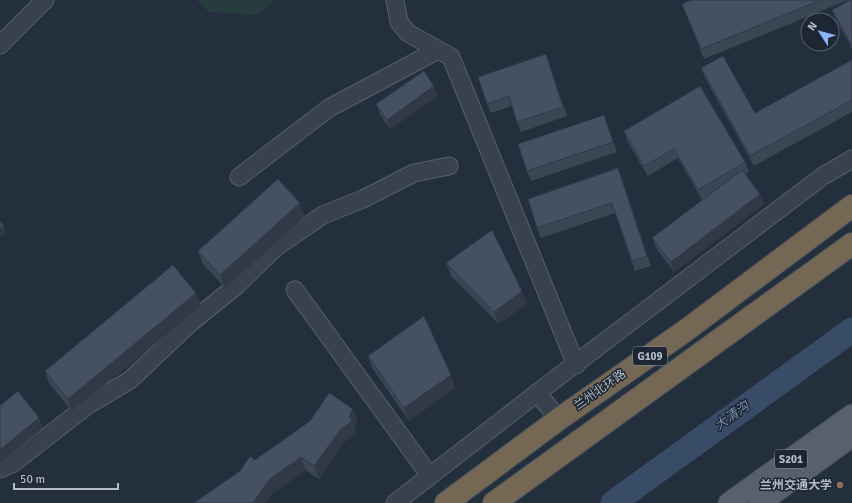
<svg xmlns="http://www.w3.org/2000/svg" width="852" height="503" font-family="Signika,'Noto Sans SC',sans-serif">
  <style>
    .green { fill: #263c3f }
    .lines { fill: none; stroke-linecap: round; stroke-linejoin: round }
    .river { stroke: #394c67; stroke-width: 25 }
    .minor-casing { stroke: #565f6c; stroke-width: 19 }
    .major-casing { stroke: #414a57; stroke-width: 23 }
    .highway-casing { stroke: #434c59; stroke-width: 24 }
    .minor { stroke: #38414e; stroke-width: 17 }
    .major { stroke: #56606e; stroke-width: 21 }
    .highway { stroke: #746855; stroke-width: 22 }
    .wall { fill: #3b4654 }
    .shaded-wall { fill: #303945 }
    .building { fill: #455162; stroke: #303945 }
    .education-dot { fill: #8d6e63; stroke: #1d2633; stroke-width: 1.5 }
    .labels { text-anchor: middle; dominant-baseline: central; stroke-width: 3; stroke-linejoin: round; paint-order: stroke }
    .shield { fill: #1d2633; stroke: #878f9c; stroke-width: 1 }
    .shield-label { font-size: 11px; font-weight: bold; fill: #b4bcc9 }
    .street-label { font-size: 12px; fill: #b4bcc9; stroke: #1d2633 }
    .poi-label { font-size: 12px; font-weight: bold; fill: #b4bcc9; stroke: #1d2633; text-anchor: end }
    .water-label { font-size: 13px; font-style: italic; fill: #7c92b1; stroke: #1d2633 }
  </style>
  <rect width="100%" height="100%" fill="#242f3e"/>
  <polygon class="green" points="197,0 275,0 258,15 209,12"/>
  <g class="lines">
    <polyline class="river" points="613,503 852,330"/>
    <defs>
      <g id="minor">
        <polyline points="395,0 399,22 408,33 451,57 576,365"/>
        <polyline points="0,45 45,0"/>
        <polyline points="239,177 329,108 438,50"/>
        <polyline points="295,290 430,476"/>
        <polyline points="537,393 559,419"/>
        <polyline points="0,469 12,464 88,405 130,380 189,324 236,286 275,248 323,215 363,199 414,173 449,166"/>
        <polyline points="395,503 537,393 823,176 852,159"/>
      </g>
      <g id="major">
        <polyline points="729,503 852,415"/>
        <polyline points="760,503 852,436"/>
      </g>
      <g id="highway">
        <polyline points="446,503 559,419 685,331 852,206"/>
        <polyline points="494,503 852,244"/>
      </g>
    </defs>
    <use href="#minor" class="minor-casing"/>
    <use href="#major" class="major-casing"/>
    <use href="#highway" class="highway-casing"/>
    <use href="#minor" class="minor"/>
    <use href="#major" class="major"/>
    <use href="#highway" class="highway"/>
  </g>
  <g class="wall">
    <polygon points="691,0 848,0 704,59 682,4"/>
    <polygon points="852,0 852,49 836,20 832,10"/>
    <polygon points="852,60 852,112 754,166 705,78 701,68 755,113"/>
    <polygon points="549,64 567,116 521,132 512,106 491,113 487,104"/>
    <polygon points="438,96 390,129 380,114 376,104"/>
    <polygon points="604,115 617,152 531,181 527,171"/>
    <polygon points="624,131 745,162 749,172 746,174 764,204 674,272 656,248 652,238 702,200 678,158 648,176 627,141"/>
    <polygon points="618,168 651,266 635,271 615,213 541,238 537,228"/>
    <polygon points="305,216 225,288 203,264 198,251"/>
    <polygon points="446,263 527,304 499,324 451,276"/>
    <polygon points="196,293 201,306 72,411 49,383 45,371"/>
    <polygon points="368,356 455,387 409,421 373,369"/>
    <polygon points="358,422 354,428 356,434 344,442 319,479 306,470 274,492 266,503 194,503 255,460"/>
  </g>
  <g class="shaded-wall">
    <polygon points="434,86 438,96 390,129 387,120"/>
    <polygon points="760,194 764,204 674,272 671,262"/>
    <polygon points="300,203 305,216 225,288 220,275"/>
    <polygon points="4,226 6,233 0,237 0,229"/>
    <polygon points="522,291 527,304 499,324 494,312"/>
    <polygon points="196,293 201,306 72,411 68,399"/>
    <polygon points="451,375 455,387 409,421 404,408"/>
    <polygon points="353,409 358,422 354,428 356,434 344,442 319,479 314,466"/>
    <polygon points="39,418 43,428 0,463 0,450"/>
    <polygon points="301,457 306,470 274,492 266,503 253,503 270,479"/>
  </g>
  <g class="building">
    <polygon points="691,0 821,0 701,49 682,4"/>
    <polygon points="850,0 852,0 852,46 832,10"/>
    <polygon points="546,54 563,107 517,122 509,96 487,104 478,77"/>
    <polygon points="723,56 755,113 852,60 852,100 750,156 701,68"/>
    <polygon points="424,71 434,86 387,120 376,104"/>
    <polygon points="700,86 745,162 698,190 674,149 644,166 624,131"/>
    <polygon points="604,115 613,142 527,171 518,144"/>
    <polygon points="618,168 647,256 632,261 612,203 537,228 528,199"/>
    <polygon points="742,170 760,194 671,262 652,238"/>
    <polygon points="278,179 300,203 220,275 198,251"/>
    <polygon points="0,221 4,226 0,229"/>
    <polygon points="492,230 522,291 494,312 446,263"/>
    <polygon points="173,265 196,293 68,399 45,371"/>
    <polygon points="424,316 451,375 404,408 368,356"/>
    <polygon points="18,391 39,418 0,450 0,406"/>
    <polygon points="329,393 353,409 349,417 352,421 340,430 314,466 301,457 270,479 253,503 194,503 240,471 250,456 255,460 310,421"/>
  </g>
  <circle class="education-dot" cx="840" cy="485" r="4"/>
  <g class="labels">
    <g class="shield">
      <rect x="633" y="347" width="34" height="18" rx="3"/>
      <rect x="775" y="450" width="32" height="18" rx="3"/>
    </g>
    <g class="shield-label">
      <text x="650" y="356">G109</text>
      <text x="791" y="459">S201</text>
    </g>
    <g class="street-label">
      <text transform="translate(600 390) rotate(-35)">兰州北环路</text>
    </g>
    <g class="poi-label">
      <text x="832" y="485">兰州交通大学</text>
    </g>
    <g class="water-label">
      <text transform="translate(732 416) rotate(-36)">大清沟</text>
    </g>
  </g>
  <g transform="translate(820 32) rotate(306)"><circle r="19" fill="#1d2633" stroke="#59626f"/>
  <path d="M0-3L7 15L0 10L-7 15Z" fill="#8ab4f8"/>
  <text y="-6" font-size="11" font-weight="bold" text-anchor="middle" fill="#b4bcc9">N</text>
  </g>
  <path d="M14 483v6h104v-6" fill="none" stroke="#b4bcc9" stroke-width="2"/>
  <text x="20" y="483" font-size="12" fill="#b4bcc9" stroke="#1d2633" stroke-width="3" paint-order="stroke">50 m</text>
</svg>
